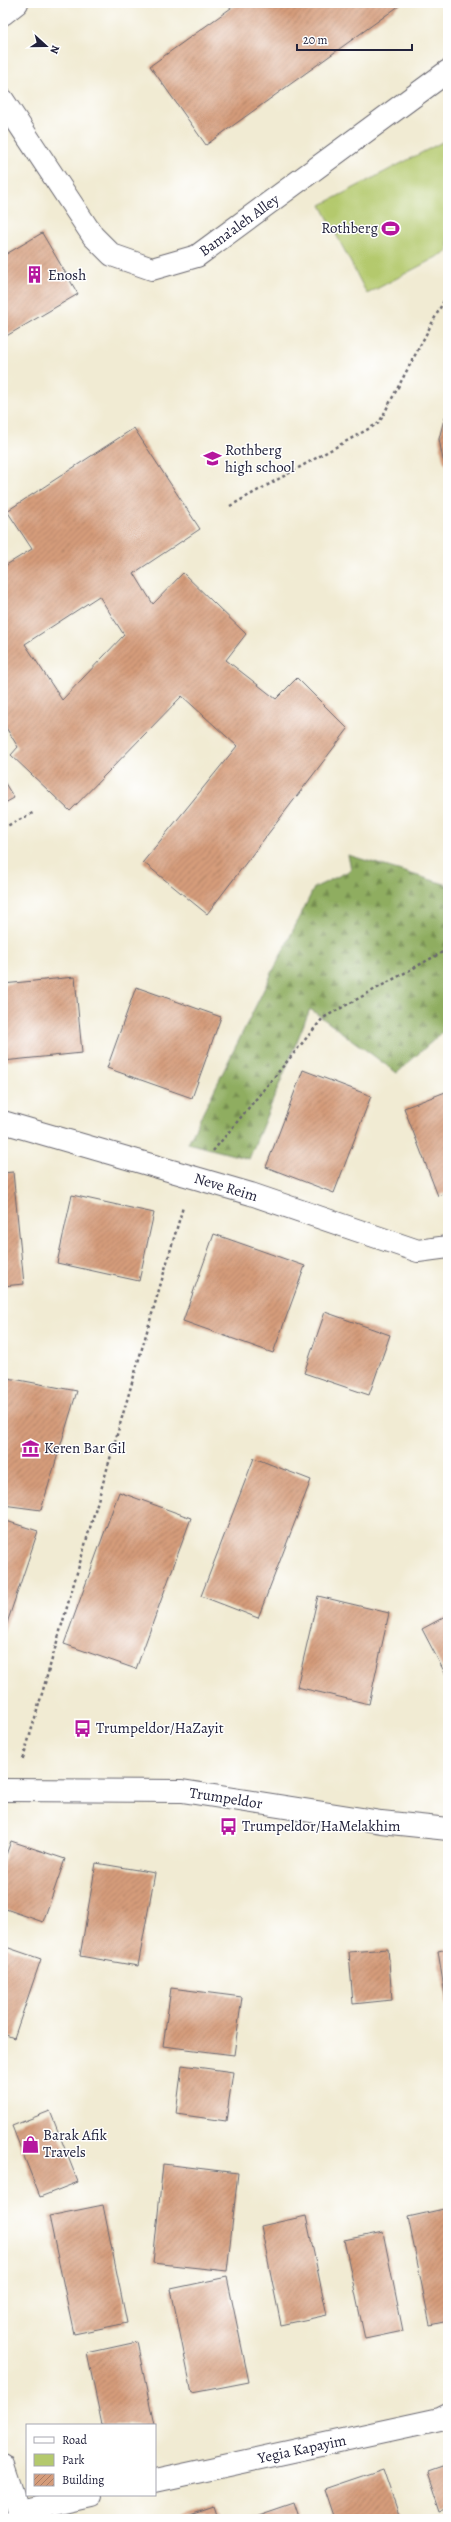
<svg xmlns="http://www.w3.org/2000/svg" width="451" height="2522" font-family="Alegreya,serif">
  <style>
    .forest { fill: url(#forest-firs); stroke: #58684e }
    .park { fill: #b4c96d; stroke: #6b7654 }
    .building { fill: url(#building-hatch); fill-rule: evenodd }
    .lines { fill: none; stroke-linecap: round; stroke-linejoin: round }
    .minor-casing { stroke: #6a6870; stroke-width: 24 }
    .path { stroke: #6a6870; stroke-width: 2.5; stroke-dasharray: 3 3; stroke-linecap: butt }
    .minor { stroke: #fff; stroke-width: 22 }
    .labels { text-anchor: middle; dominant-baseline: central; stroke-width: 3; stroke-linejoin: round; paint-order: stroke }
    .street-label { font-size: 15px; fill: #22223b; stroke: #fff }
    .poi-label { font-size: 15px; fill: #22223b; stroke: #fff; text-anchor: start }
  </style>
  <defs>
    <pattern id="forest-firs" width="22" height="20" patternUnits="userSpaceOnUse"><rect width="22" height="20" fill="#8fad60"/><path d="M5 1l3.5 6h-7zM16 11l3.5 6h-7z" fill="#748c50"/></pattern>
    <pattern id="building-hatch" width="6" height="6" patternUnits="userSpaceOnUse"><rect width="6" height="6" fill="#d59c7a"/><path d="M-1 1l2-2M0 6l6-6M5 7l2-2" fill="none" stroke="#ac7f65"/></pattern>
  </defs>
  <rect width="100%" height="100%" fill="#fff"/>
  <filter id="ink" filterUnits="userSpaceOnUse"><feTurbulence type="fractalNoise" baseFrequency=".025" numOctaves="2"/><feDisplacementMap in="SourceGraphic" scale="8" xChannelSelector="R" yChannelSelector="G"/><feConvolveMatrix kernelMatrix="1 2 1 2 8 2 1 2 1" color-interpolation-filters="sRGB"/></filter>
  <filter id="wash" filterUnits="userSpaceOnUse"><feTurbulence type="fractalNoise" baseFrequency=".012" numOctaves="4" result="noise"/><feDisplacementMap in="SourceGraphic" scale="16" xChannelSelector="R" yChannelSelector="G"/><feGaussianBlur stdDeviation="0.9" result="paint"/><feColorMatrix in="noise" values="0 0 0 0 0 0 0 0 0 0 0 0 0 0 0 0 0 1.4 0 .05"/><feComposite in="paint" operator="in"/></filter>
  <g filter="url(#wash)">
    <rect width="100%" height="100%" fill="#f1ebd3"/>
    <polygon class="forest" points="348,855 448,885 448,1027 397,1073 310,1009 249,1159 188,1143 314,888 351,870"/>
    <polygon class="park" points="448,139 448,251 367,294 321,205"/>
    <g id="blocks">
      <g class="building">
        <polygon points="238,3 403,3 206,145 150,66"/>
        <polygon points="42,233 78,294 3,338 3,256"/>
        <polygon points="448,414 448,468 443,460 439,439 444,419"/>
        <path d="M134,428L200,529L134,573L153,604L183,573L246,634L226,660L276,699L297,678L348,729L207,914L143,862L237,746L182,696L70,811L11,755L18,747L3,723V567L32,549L7,511ZM99,596L124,635L62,700L25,644Z"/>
        <polygon points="3,780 14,798 3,804"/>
        <polygon points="75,977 82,1053 3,1061 3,984"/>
        <polygon points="136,987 221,1017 192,1098 107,1068"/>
        <polygon points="303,1070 371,1096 334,1193 266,1167"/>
        <polygon points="448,1091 448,1192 438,1196 404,1108"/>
        <polygon points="13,1172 24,1284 3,1286 3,1173"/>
        <polygon points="72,1195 154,1213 139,1281 57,1263"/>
        <polygon points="214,1234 305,1266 273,1353 183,1321"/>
        <polygon points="325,1312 390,1335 369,1395 304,1373"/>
        <polygon points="3,1377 77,1391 41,1510 3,1505"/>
        <polygon points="254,1458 311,1480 258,1618 201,1596"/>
        <polygon points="119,1492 191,1518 136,1669 64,1644"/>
        <polygon points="3,1520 38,1531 3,1635"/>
        <polygon points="318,1596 389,1613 369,1704 297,1687"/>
        <polygon points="448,1615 448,1679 422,1629"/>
        <polygon points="11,1841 65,1859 43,1922 3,1908 3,1863"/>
        <polygon points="96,1863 155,1873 138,1966 80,1956"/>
        <polygon points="3,1946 41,1959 14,2038 3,2034"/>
        <polygon points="388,1949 392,2000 353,2004 349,1952"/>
        <polygon points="448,1949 448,2008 447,2008 438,1951"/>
        <polygon points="171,1988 242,1997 234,2055 163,2046"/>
        <polygon points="182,2065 233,2072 226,2121 176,2114"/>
        <polygon points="50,2111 78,2182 40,2197 12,2126"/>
        <polygon points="163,2164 238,2173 227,2271 153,2263"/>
        <polygon points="103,2205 127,2323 74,2334 49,2216"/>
        <polygon points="448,2208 448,2321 430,2325 408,2217"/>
        <polygon points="306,2216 327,2315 281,2325 261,2226"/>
        <polygon points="383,2232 403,2331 365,2339 344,2240"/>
        <polygon points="227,2277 249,2382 192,2393 171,2289"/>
        <polygon points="137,2342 154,2425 102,2425 87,2353"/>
        <polygon points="448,2465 448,2509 441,2511 428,2472"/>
        <polygon points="383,2469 400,2519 334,2519 324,2489"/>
        <polygon points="294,2504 299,2519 250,2519"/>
        <polygon points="214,2507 218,2519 178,2519"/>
      </g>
    </g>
  </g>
  <g filter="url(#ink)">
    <use href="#blocks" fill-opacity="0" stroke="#6a6870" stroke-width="1"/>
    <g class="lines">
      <defs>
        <g id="minor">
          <polyline points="3,14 17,3"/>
          <polyline points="3,100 93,236 112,255 152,269 197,256 448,71"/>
          <polyline points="3,1122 251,1194 418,1251 448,1247"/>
          <polyline points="3,1790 182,1791 381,1822 448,1829"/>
          <polyline points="3,2465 21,2519"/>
          <polyline points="155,2481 440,2419 448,2415"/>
          <polyline points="19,2511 90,2495"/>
        </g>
      </defs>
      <use href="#minor" class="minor-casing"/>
      <g class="path">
        <polyline points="230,506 379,423 448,293"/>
        <polyline points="3,828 35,812"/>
        <polyline points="213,1151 323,1018 448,949"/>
        <polyline points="23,1759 183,1207"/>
      </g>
      <use href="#minor" class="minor"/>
    </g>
  </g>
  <defs>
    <symbol id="stadium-bare" viewBox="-9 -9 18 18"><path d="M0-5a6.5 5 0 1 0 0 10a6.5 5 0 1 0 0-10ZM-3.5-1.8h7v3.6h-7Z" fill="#b5179e" stroke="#fff" stroke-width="2.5" paint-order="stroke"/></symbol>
    <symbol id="building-bare" viewBox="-9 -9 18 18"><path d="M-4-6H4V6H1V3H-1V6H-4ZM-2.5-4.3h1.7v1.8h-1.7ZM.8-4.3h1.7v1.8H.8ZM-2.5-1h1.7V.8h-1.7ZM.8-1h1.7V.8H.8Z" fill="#b5179e" stroke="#fff" stroke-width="2.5" paint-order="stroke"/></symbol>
    <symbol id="school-bare" viewBox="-9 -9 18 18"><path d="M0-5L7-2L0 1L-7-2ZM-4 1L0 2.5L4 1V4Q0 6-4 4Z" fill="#b5179e" stroke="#fff" stroke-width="2.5" paint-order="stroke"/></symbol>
    <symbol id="museum-bare" viewBox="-9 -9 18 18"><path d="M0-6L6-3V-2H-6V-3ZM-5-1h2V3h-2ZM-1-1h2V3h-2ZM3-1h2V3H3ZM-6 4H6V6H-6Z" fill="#b5179e" stroke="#fff" stroke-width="2.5" paint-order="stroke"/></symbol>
    <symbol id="bus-bare" viewBox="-9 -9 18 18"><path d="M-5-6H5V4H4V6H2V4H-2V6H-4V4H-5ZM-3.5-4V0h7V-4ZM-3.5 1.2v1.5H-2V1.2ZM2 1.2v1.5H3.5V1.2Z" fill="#b5179e" stroke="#fff" stroke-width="2.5" paint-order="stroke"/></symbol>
    <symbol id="shop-bare" viewBox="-9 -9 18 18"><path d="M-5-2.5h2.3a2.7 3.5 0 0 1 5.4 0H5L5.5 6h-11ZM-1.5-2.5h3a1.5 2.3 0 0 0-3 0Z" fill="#b5179e" stroke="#fff" stroke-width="2.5" paint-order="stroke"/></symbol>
  </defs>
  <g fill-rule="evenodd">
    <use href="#stadium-bare" x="378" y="216" width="25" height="25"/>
    <use href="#building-bare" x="22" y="262" width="25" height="25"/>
    <use href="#school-bare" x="200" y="446" width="25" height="25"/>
    <use href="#museum-bare" x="18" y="1436" width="25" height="25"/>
    <use href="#bus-bare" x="70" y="1716" width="25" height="25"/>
    <use href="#bus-bare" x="216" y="1814" width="25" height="25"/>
    <use href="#shop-bare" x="18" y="2132" width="25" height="25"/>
  </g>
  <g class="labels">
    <g class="street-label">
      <text transform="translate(239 225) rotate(-36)">Bama'aleh Alley</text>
      <text transform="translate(226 1187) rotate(17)">Neve Reim</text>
      <text transform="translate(226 1798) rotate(9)">Trumpeldor</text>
      <text transform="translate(302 2449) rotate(-12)">Yegia Kapayim</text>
    </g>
    <g class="poi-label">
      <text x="378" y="228" text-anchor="end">Rothberg</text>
      <text x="48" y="275">Enosh</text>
      <text x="225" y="450">Rothberg<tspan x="225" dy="17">high school</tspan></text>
      <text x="44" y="1448">Keren Bar Gil</text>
      <text x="96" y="1728">Trumpeldor/HaZayit</text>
      <text x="242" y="1826">Trumpeldor/HaMelakhim</text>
      <text x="43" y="2135">Barak Afik<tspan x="43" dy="17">Travels</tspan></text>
    </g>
  </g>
  <rect width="451" height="2522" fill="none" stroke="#fff" stroke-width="16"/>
  <rect x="26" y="2424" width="130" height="72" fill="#ffffff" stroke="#a7a7b1"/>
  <rect x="34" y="2437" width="20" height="6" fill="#ffffff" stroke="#a7a7b1"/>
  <text x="62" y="2444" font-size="12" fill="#22223b">Road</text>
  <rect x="34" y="2454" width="20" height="12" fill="#b4c96d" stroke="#a7a7b1"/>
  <text x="62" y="2464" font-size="12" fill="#22223b">Park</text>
  <rect x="34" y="2474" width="20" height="12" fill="url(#building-hatch)" stroke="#a7a7b1"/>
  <text x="62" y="2484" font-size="12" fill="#22223b">Building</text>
  <g transform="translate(46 46) rotate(111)" stroke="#ffffff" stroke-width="3" paint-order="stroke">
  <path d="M0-3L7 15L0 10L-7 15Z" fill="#22223b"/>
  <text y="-6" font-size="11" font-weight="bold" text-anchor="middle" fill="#22223b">N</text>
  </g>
  <path d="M297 44v6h115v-6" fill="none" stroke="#22223b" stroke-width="2"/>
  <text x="303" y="44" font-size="12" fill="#22223b" stroke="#ffffff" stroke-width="3" paint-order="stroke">20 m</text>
</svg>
